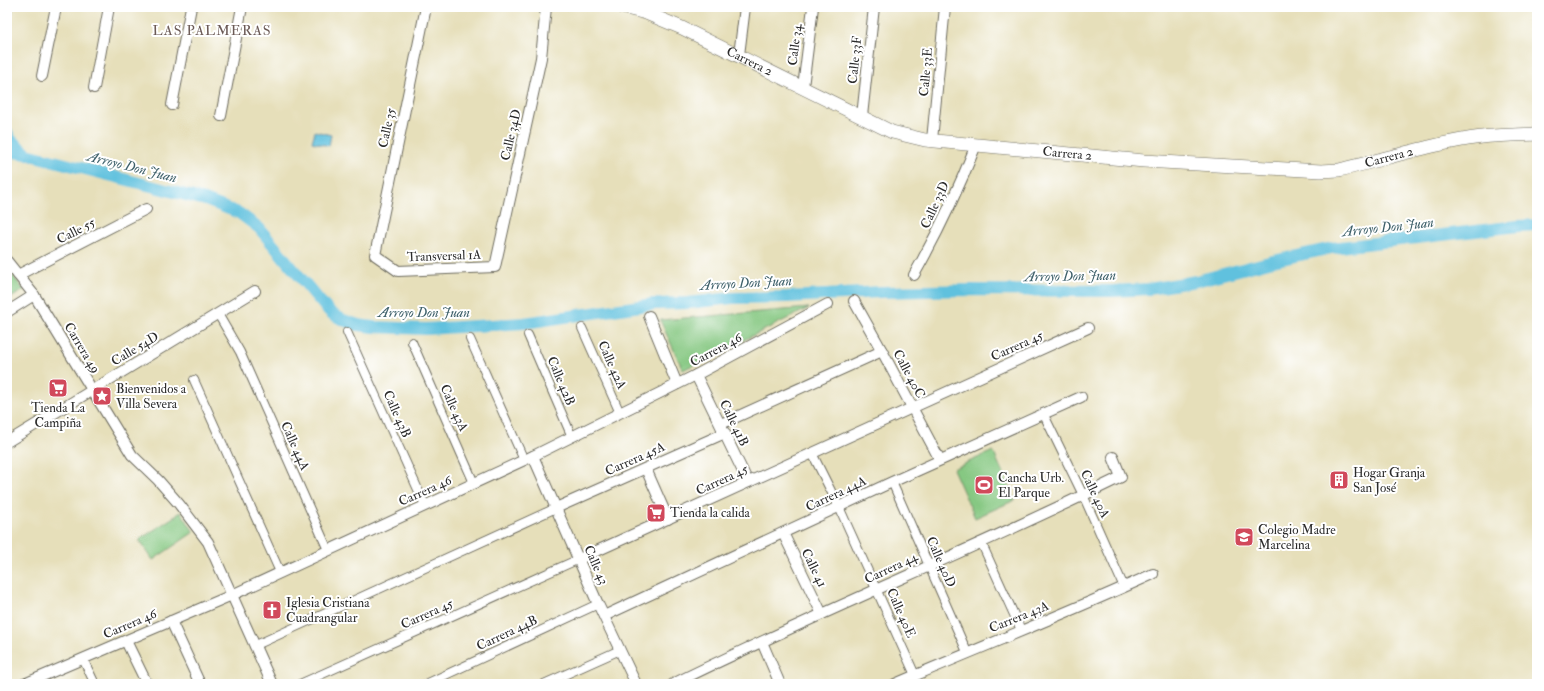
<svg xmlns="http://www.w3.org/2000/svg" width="1544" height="691" font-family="'IM FELL Double Pica',serif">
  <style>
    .green { fill: #86c882; stroke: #587a56 }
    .water { fill: #60c1de; stroke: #467684 }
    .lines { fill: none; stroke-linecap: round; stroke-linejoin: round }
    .canal { stroke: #60c1de; stroke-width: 12 }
    .pedestrian-casing { stroke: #6c6a5d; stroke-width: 10 }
    .minor-casing { stroke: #6c6a5d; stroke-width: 12 }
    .tertiary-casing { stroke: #6c6a5d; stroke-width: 14 }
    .pedestrian { stroke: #fff; stroke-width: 8 }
    .minor { stroke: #fff; stroke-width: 10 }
    .tertiary { stroke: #fff; stroke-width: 13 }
    .labels { text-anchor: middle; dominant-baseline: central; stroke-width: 4; stroke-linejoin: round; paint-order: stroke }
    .street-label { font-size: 13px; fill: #2b2b2b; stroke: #fff }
    .poi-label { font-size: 13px; fill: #2b2b2b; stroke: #fff; text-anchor: start }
    .neighbourhood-label { font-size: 14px; letter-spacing: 1px; fill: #6b5a56; stroke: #fff }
    .water-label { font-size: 14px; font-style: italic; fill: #3e606a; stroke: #fff }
  </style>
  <rect width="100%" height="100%" fill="#fff"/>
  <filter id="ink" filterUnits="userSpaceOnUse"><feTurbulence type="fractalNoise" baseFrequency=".025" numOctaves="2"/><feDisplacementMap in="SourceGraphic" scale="8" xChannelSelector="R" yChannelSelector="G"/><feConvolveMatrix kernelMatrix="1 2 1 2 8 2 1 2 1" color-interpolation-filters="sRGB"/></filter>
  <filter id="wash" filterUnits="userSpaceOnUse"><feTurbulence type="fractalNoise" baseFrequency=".012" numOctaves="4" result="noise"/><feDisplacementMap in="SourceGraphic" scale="16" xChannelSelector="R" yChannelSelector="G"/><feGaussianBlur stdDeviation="0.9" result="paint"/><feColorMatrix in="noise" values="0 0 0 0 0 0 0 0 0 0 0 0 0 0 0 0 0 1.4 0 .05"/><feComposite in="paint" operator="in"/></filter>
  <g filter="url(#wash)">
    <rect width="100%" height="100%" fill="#e6dfba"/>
    <g class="green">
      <polygon points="7,268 24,290 7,300"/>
      <polygon points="809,308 683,370 660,320"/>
      <polygon points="993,451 1015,500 975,518 953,469"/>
      <polygon points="181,512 194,532 153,560 139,540"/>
    </g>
    <polygon class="water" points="315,131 331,135 329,146 312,142"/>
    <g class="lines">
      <g class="canal">
        <polyline points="7,11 7,7"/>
        <polyline points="7,132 10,139 27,154"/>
        <polyline points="7,151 27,154 205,200 239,213 259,228 325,307 331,313 343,320 358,325 373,327 426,329 524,323 654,304 688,303 732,298 787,297 881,292 971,290 1113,291 1149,289 1196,281 1273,261 1332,248 1518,226 1537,225"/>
      </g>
    </g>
  </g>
  <g filter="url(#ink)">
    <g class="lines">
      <defs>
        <g id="pedestrian">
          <polyline points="218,314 240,352 328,550"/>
          <polyline points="582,328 620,413"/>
          <polyline points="347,332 425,505"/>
          <polyline points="528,335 572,437"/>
          <polyline points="470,339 524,460"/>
          <polyline points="412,342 474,483"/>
          <polyline points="194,380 280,572"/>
          <polyline points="1043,413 1083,495 1124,587"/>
          <polyline points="812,453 839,507 915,675"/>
          <polyline points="892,482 967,652"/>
          <polyline points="981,542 1021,630"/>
          <polyline points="254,646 556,508"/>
          <polyline points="83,659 95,684"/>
          <polyline points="300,684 579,559"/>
          <polyline points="426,684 598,604"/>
          <polyline points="544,684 620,650"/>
        </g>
        <g id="minor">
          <polyline points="426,7 375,255 398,271 495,267 541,58 546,7"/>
          <polyline points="739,55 745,7"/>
          <polyline points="42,76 56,7"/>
          <polyline points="803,87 813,7"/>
          <polyline points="94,88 109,7"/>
          <polyline points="172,105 191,7"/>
          <polyline points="221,116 242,7"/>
          <polyline points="862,116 874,7"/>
          <polyline points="932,140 945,7"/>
          <polyline points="7,261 34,295 132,455 158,480 179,504 208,542 272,684"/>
          <polyline points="18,275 146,209"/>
          <path d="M914,275C938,233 958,190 976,145"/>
          <polyline points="854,301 882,351 940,460"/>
          <polyline points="7,312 34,295"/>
          <polyline points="649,316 677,384"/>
          <polyline points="696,375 748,482"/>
          <polyline points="721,424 882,351"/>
          <polyline points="7,442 255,291"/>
          <polyline points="533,456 598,604 636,684"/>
          <polyline points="646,469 668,519"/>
          <polyline points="556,508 725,433"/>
          <polyline points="783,533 822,614"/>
          <polyline points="579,559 1088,328"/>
          <polyline points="604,616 892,482 1081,397"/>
          <polyline points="171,621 200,684"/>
          <polyline points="126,641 147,684"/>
          <polyline points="762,642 780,684"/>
          <polyline points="24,684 232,595 533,456 696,375 828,304"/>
          <path d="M673,684C820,611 973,550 1121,477L1113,457"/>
          <path d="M895,684C981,647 1068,613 1153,574"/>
        </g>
        <g id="tertiary">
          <path id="s1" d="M622,7L646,13L682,28L892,132L925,140L1144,161L1321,171L1339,170C1386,159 1434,143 1482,137C1500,135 1519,135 1537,134"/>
        </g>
      </defs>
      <use href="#pedestrian" class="pedestrian-casing"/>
      <use href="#minor" class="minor-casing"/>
      <use href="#tertiary" class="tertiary-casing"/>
      <use href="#pedestrian" class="pedestrian"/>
      <use href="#minor" class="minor"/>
      <use href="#tertiary" class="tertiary"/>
    </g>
  </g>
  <defs>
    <symbol id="supermarket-square" viewBox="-11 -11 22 22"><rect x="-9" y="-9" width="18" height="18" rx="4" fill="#d1495b" stroke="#fff"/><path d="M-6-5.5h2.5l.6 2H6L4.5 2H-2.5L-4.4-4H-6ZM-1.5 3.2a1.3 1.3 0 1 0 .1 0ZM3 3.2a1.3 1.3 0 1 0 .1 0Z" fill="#fff"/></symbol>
    <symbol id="sight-square" viewBox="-11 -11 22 22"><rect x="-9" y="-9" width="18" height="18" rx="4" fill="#d1495b" stroke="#fff"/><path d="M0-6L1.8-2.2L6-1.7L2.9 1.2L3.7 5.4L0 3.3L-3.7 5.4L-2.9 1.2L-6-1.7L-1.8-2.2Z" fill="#fff"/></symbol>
    <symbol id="building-square" viewBox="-11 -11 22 22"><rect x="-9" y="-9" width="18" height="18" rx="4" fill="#d1495b" stroke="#fff"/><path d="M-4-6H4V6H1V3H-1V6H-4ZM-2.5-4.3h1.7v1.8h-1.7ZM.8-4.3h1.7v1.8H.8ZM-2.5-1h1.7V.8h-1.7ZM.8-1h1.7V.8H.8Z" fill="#fff"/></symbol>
    <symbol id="stadium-square" viewBox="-11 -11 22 22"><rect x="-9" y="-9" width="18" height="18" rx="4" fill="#d1495b" stroke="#fff"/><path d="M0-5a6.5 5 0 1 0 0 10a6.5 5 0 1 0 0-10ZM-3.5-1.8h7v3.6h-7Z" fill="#fff"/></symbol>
    <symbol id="school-square" viewBox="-11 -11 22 22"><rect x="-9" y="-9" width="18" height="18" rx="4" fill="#d1495b" stroke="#fff"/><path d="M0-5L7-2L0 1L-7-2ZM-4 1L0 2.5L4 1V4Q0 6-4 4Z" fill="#fff"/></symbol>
    <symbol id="church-square" viewBox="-11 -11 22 22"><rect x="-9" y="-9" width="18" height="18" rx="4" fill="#d1495b" stroke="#fff"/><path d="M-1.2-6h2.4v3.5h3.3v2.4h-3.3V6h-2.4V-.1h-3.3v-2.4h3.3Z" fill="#fff"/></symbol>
  </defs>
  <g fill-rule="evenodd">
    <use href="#supermarket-square" x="47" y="377" width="22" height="22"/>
    <use href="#sight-square" x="91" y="385" width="22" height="22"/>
    <use href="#building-square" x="1328" y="469" width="22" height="22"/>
    <use href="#stadium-square" x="973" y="474" width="22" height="22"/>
    <use href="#supermarket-square" x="645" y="502" width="22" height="22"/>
    <use href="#school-square" x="1233" y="526" width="22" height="22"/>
    <use href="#church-square" x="261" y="599" width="22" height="22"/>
  </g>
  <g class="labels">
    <g class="street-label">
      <text transform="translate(795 45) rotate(-83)">Calle 34</text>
      <text transform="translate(855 60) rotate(-84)">Calle 33F</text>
      <text stroke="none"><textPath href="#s1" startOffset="139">Carrera 2</textPath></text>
      <text transform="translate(926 72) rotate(-85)">Calle 33E</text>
      <text transform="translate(387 128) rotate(-78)">Calle 35</text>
      <text transform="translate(511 135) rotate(-77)">Calle 34D</text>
      <text stroke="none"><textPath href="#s1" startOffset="475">Carrera 2</textPath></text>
      <text stroke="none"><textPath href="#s1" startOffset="799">Carrera 2</textPath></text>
      <text transform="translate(935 205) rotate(-65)">Calle 33D</text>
      <text transform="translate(76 231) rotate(-27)">Calle 55</text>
      <text transform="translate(444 256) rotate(-2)">Transversal 1A</text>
      <text transform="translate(1017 346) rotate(-24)">Carrera 45</text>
      <text transform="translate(82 348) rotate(59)">Carrera 49</text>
      <text transform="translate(135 349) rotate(-31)">Calle 54D</text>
      <text transform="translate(716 350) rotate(-28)">Carrera 46</text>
      <text transform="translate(612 365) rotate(66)">Calle 42A</text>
      <text transform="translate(909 374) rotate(62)">Calle 40C</text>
      <text transform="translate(561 381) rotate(67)">Calle 42B</text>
      <text transform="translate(454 408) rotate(66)">Calle 43A</text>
      <text transform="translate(397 414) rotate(66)">Calle 43B</text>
      <text transform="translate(734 423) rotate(64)">Calle 41B</text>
      <text transform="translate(295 446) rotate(66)">Calle 44A</text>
      <text transform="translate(635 459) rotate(-24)">Carrera 45A</text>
      <text transform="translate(722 480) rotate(-25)">Carrera 45</text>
      <text transform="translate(425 491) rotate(-24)">Carrera 46</text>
      <text transform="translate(836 494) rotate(-25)">Carrera 44A</text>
      <text transform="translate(1095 494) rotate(65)">Calle 40A</text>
      <text transform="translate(941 562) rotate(66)">Calle 40D</text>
      <text transform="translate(596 565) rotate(66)">Calle 43</text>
      <text transform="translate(814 568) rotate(64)">Calle 41</text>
      <text transform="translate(891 568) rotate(-25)">Carrera 44</text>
      <text transform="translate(901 613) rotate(66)">Calle 40E</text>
      <text transform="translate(427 614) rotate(-24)">Carrera 45</text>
      <text transform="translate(1019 617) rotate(-22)">Carrera 43A</text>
      <text transform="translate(130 624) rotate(-23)">Carrera 46</text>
      <text transform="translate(507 633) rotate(-25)">Carrera 44B</text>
    </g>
    <g class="poi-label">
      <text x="116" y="389">Bienvenidos a<tspan x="116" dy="15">Villa Severa</tspan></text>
      <text x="58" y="408" text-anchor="middle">Tienda La<tspan x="58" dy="15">Campiña</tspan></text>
      <text x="1353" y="473">Hogar Granja<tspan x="1353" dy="15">San José</tspan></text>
      <text x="998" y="478">Cancha Urb.<tspan x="998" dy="15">El Parque</tspan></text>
      <text x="670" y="513">Tienda la calida</text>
      <text x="1258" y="530">Colegio Madre<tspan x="1258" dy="15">Marcelina</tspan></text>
      <text x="286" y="603">Iglesia Cristiana<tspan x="286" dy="15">Cuadrangular</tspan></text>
    </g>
    <g class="neighbourhood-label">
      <text x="212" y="30">LAS PALMERAS</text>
    </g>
    <g class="water-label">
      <text transform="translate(132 167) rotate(14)">Arroyo Don Juan</text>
      <text transform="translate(1388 227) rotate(-6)">Arroyo Don Juan</text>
      <text transform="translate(1070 276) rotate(-1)">Arroyo Don Juan</text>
      <text transform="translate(746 283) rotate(-3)">Arroyo Don Juan</text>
      <text x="424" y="312">Arroyo Don Juan</text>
    </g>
  </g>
  <rect width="1544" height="691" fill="none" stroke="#fff" stroke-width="24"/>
</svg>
